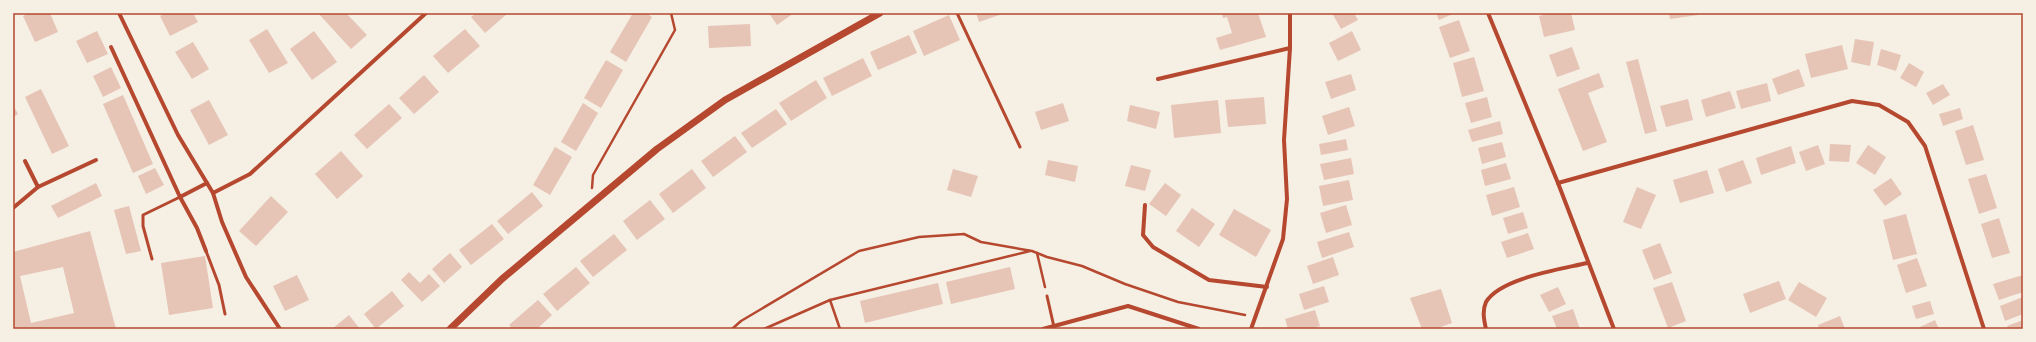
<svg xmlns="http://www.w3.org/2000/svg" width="2036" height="342" font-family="Lato,sans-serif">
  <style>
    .building { fill: #e6c5b7; fill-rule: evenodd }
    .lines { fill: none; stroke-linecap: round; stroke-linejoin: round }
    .path { stroke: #b5482f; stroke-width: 2.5 }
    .service { stroke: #b5482f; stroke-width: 3 }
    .minor { stroke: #b5482f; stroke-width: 4 }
    .tertiary { stroke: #b5482f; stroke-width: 7 }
    .neatline { fill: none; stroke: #b5482f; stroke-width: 1.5 }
  </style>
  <rect width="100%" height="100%" fill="#f6efe4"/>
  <g class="building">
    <polygon points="29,13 50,13 58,32 35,42 23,16"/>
    <polygon points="166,13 193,13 198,22 170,36 160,16"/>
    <polygon points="318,13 346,13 367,35 351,49"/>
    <polygon points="476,13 508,13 485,33 471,17"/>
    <polygon points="633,13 646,13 652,17 626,62 610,52"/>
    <polygon points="769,13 794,13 777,25"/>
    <polygon points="976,13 1005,13 979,22"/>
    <polygon points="1222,13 1258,13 1266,37 1220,50 1216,38 1232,33 1227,17 1223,18"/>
    <polygon points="1332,13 1354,13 1358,20 1341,29"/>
    <polygon points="1436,13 1455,13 1439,20"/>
    <polygon points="1552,13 1571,13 1575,30 1544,37 1539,16"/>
    <polygon points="1669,13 1698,13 1698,15 1670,19"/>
    <polygon points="949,15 960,40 924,56 913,31"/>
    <polygon points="1459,20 1470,51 1450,58 1439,27"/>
    <polygon points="750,24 751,46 709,48 708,26"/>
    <polygon points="267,29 288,63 269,73 249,40"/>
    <polygon points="465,29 480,46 448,73 433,56"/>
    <polygon points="97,31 108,54 87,63 76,41"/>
    <polygon points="314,31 337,62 312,80 290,49"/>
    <polygon points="1352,31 1361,50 1338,61 1329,43"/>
    <polygon points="909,35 917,53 878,70 870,52"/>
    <polygon points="1855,39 1874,42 1870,66 1851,62"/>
    <polygon points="193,42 209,69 192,79 175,52"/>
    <polygon points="1842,45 1848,69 1811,78 1805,54"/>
    <polygon points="1572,47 1580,69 1557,77 1549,55"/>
    <polygon points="1881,49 1901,55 1896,71 1877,65"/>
    <polygon points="1474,57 1484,91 1462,97 1453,63"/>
    <polygon points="863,58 872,76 832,96 823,78"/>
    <polygon points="1638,59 1657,131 1645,134 1626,62"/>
    <polygon points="606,60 623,70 601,108 584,98"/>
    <polygon points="1909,63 1924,72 1916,87 1900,78"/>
    <polygon points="111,67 121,88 103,97 93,76"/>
    <polygon points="1799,69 1805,86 1778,95 1772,79"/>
    <polygon points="1599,73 1604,87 1588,93 1607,142 1583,151 1558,89"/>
    <polygon points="1351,74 1356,90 1331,99 1325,82"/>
    <polygon points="424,75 439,92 414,114 399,98"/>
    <polygon points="816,80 827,98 791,121 779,103"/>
    <polygon points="1767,83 1771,101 1741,109 1736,91"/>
    <polygon points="1943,84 1950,95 1933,105 1926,93"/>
    <polygon points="41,89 69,146 52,154 25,97"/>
    <polygon points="1730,91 1736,108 1706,117 1701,100"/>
    <polygon points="123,95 153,164 133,173 103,104"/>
    <polygon points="1264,97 1266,124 1228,127 1225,100"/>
    <polygon points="1487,97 1492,117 1471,123 1465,103"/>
    <polygon points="1688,99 1693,120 1666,127 1660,106"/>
    <polygon points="209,100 228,135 209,145 190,110"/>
    <polygon points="1218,100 1221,133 1174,138 1171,105"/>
    <polygon points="583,103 598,113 576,151 561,142"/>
    <polygon points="1063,103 1069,121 1041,130 1035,112"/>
    <polygon points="389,104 402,118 367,149 354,135"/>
    <polygon points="13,105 18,114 13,117"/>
    <polygon points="1130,105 1160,112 1156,129 1127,121"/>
    <polygon points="1349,107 1355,126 1328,135 1322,116"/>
    <polygon points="1960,108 1963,119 1943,126 1939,114"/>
    <polygon points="776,109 787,124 752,148 741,133"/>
    <polygon points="1500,121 1503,134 1472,142 1468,130"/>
    <polygon points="1973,125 1984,160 1966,165 1955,131"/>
    <polygon points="735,136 747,152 713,177 701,161"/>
    <polygon points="1346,139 1348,150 1321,155 1319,144"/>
    <polygon points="1502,142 1506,157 1482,164 1478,148"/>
    <polygon points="1830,144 1851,145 1849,162 1829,161"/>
    <polygon points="1818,145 1825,164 1806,171 1799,152"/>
    <polygon points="1868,145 1886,157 1875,175 1856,163"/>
    <polygon points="1791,146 1796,163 1761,175 1756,158"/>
    <polygon points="555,147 572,157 550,195 533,185"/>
    <polygon points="341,151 363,176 337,199 315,174"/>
    <polygon points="1351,158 1354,174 1324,180 1320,164"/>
    <polygon points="1048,160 1078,166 1075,182 1045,175"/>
    <polygon points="1743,160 1752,183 1726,192 1718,169"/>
    <polygon points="1506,163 1511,179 1485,186 1481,170"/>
    <polygon points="1131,165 1151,170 1145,191 1125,186"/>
    <polygon points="155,168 164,185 146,194 138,176"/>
    <polygon points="692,169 706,188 673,213 659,194"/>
    <polygon points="953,169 978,176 971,197 947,190"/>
    <polygon points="1707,170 1714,193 1680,203 1673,180"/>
    <polygon points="1986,174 1997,208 1979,214 1968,179"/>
    <polygon points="1891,178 1902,194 1885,206 1873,190"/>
    <polygon points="1349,180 1353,200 1323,206 1319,186"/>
    <polygon points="96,183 102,196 58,218 51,206"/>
    <polygon points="1165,183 1181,195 1166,216 1149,204"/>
    <polygon points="1514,187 1520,207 1492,216 1486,195"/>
    <polygon points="1637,187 1656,195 1641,229 1623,222"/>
    <polygon points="532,192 543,206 508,234 497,221"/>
    <polygon points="271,196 288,212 256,246 239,231"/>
    <polygon points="650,200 665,219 637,240 623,221"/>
    <polygon points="1346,205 1352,225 1326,233 1320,213"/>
    <polygon points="129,206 141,251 126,254 114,210"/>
    <polygon points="1192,208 1215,224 1199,247 1176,231"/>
    <polygon points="1234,209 1271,230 1256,257 1219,235"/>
    <polygon points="1523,212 1528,228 1508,234 1503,218"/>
    <polygon points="1906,214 1917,254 1893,260 1883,220"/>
    <polygon points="1999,218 2010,253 1992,258 1981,224"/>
    <polygon points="492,224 504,239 471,265 459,250"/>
    <path d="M90,231L116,329H13V252ZM63,267L74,313L31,323L20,276Z"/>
    <polygon points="1349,232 1354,247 1322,258 1317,242"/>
    <polygon points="1528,233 1534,249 1507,258 1501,242"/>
    <polygon points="614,234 627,250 593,277 580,261"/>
    <polygon points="1660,243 1672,273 1654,280 1642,250"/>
    <polygon points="450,253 462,267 444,283 432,269"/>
    <polygon points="205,256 213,308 169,315 161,263"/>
    <polygon points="1333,257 1339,275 1313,284 1307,266"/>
    <polygon points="1917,258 1927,286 1906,293 1897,265"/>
    <polygon points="576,267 590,283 557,311 543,294"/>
    <polygon points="1010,267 1015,289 951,304 946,282"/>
    <polygon points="409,272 420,283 429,274 440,286 422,302 401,280"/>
    <polygon points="297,275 309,300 285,311 273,286"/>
    <polygon points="2023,275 2023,292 1999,300 1993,284"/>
    <polygon points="1779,281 1786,299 1750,313 1743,294"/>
    <polygon points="1672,282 1686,321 1668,328 1653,288"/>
    <polygon points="1799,282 1827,298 1816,317 1788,300"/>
    <polygon points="938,283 943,304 865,323 860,301"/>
    <polygon points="1324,286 1329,302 1304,310 1299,294"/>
    <polygon points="1558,287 1566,304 1549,312 1540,295"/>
    <polygon points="1441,289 1452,323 1435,329 1422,329 1410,298"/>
    <polygon points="392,291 404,306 376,329 364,314"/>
    <polygon points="2023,297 2023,314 2005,321 2000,306"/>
    <polygon points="538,300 552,315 537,329 512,329 509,325"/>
    <polygon points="1930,301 1934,314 1916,319 1912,306"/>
    <polygon points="1573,309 1580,329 1557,329 1552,316"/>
    <polygon points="1315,310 1320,326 1310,329 1288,329 1285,319"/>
    <polygon points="349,315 360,329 332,329"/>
    <polygon points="1840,316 1845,329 1819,329 1818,325"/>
    <polygon points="1935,320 1939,329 1920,329 1920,327"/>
    <polygon points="2023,320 2023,329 2009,329 2007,326"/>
  </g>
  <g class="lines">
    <g class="path">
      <polyline points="592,188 593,175 675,30 671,13"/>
      <polyline points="1037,253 1045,287"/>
      <polyline points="830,300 1030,251"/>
      <polyline points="732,329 741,321 859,251 919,237 964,234 981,242 1032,251 1047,257 1082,266 1125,284 1178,302 1245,315"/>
      <polyline points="764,329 830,300 840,329"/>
    </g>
    <g class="service">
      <polyline points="957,13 1020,147"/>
      <polyline points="206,251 219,285 225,314"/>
      <polyline points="152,259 143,226 143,215 180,197"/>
      <polyline points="1047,296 1054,327"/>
    </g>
    <g class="minor">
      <polyline points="119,13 178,135 213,193 222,222 246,277 280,329"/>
      <polyline points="1488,13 1558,183 1614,329"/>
      <polyline points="111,47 180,197 197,228 206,251"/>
      <polyline points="1158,79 1290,48"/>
      <polyline points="25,161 38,187"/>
      <polyline points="1558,183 1852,101 1879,105 1908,122 1925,146 1984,329"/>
      <polyline points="213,193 250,174 426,13"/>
      <polyline points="180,197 207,183"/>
      <polyline points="1145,205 1143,235 1153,247 1209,280 1267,287"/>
      <polyline points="13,208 38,187 96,160"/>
      <polyline points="1043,329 1128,306 1199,329"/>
      <polyline points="1251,329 1283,239 1287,199 1284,140 1290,48 1290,13"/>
      <path d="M1486,329C1484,320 1482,311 1486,302C1500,278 1562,269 1587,263"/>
    </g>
    <polyline class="tertiary" points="450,329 502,279 657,149 725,100 880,13"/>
  </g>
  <rect width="2036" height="342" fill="none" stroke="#f6efe4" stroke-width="28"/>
  <rect x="14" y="14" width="2008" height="314" class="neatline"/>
</svg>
